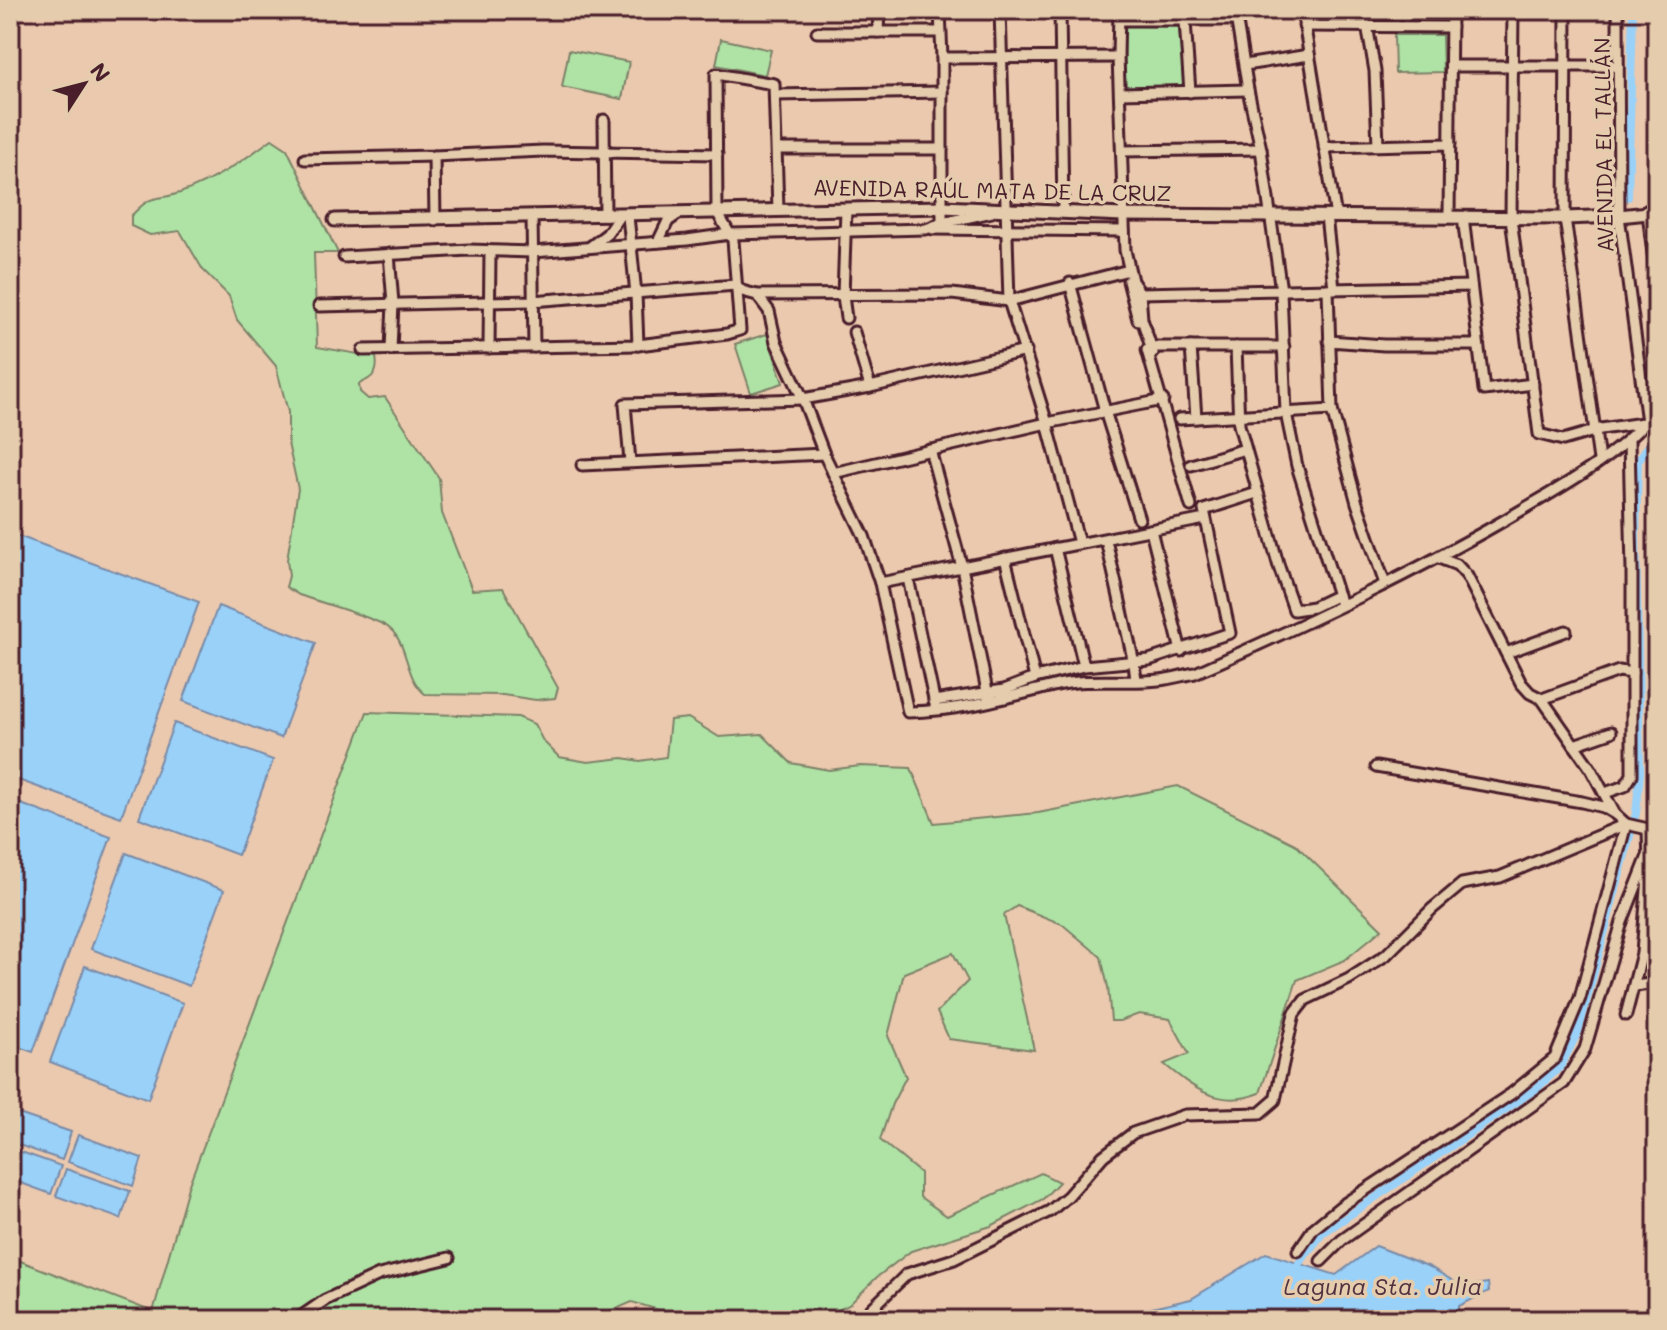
<svg xmlns="http://www.w3.org/2000/svg" width="1667" height="1330" font-family="Mali,sans-serif">
  <style>
    .green { fill: #afe3a5; stroke: #7c8168; stroke-width: 2 }
    .water { fill: #99d1f9; stroke: #798aa7; stroke-width: 2 }
    .lines { fill: none; stroke-linecap: round; stroke-linejoin: round }
    .canal { stroke: #99d1f9; stroke-width: 8 }
    .minor-casing { stroke: #4a1f2b; stroke-width: 15 }
    .tertiary-casing { stroke: #4a1f2b; stroke-width: 17 }
    .primary-casing { stroke: #4a1f2b; stroke-width: 20 }
    .minor { stroke: #e4ccad; stroke-width: 9 }
    .tertiary { stroke: #e4ccad; stroke-width: 11 }
    .primary { stroke: #e4ccad; stroke-width: 14 }
    .labels { text-anchor: middle; dominant-baseline: central; stroke-width: 7; stroke-linejoin: round; paint-order: stroke }
    .street-label { font-size: 22px; fill: #4a1f2b; stroke: #e4ccad }
    .water-label { font-size: 24px; font-style: italic; fill: #523140; stroke: #e4ccad }
  </style>
  <rect width="100%" height="100%" fill="#ebc9ae"/>
  <filter id="ink" filterUnits="userSpaceOnUse"><feTurbulence type="fractalNoise" baseFrequency=".0125" numOctaves="2"/><feDisplacementMap in="SourceGraphic" scale="16" xChannelSelector="R" yChannelSelector="G"/><feConvolveMatrix kernelMatrix="1 2 1 2 8 2 1 2 1" color-interpolation-filters="sRGB"/></filter>
  <g filter="url(#ink)">
    <g class="green">
      <polygon points="1124,26 1179,27 1184,85 1125,89"/>
      <polygon points="1394,35 1442,35 1443,72 1395,73"/>
      <polygon points="721,39 771,50 765,75 716,65"/>
      <polygon points="569,50 629,62 622,99 562,87"/>
      <path d="M272,139L287,149L338,253H314L317,347L376,357C379,373 373,378 359,384L360,392L368,399L385,397L439,478L442,513L472,590L503,588L558,688L555,698L536,700L503,695L425,694C404,677 409,644 389,628C380,619 315,601 299,595L286,587L289,576L287,560L298,489L288,443V412L276,366L237,320L229,296L203,270L180,231L150,235L131,226V216C155,191 153,202 180,193C214,181 244,160 272,139Z"/>
      <polygon points="767,334 783,383 751,393 735,344"/>
      <path d="M367,712L518,717L534,724L543,741L559,757L588,762L623,758L640,761L666,757L670,720L688,718L719,737L762,734L791,763L829,770L860,766L911,768L934,823L1038,813L1178,786L1295,844L1382,929L1345,960L1297,980L1260,1093C1220,1109 1194,1089 1164,1064L1189,1054L1170,1019L1139,1014L1120,1021H1111L1108,987L1101,957L1062,924L1017,906L1004,915L1034,1050L949,1039L937,1012L968,981L953,953L904,973L888,1036L906,1077L892,1104L880,1140L920,1173V1197L947,1216L1041,1173L1059,1182L1043,1199L991,1226L911,1251L877,1277L849,1305L816,1320H693L632,1302L590,1320H10V1257L153,1312L188,1187Z"/>
    </g>
    <g class="water">
      <polygon points="10,533 199,602 121,817 10,777"/>
      <polygon points="218,606 316,643 281,738 183,701"/>
      <polygon points="174,723 273,760 238,855 139,818"/>
      <polygon points="10,800 111,837 33,1052 10,1044"/>
      <polygon points="126,853 224,890 189,986 91,949"/>
      <polygon points="85,966 183,1003 148,1099 50,1062"/>
      <polygon points="10,1111 71,1132 62,1160 10,1142"/>
      <polygon points="78,1135 142,1158 133,1186 68,1162"/>
      <polygon points="10,1148 61,1166 51,1194 10,1179"/>
      <polygon points="66,1169 130,1191 121,1219 56,1196"/>
      <polygon points="1376,1246 1430,1267 1463,1287 1488,1283 1489,1291 1459,1306 1459,1320 1066,1320 1074,1315 1122,1315 1191,1299 1266,1253 1336,1275"/>
    </g>
    <g class="lines">
      <g class="canal">
        <polyline points="1628,197 1633,10"/>
        <polyline points="1299,1263 1323,1233 1537,1088 1560,1067 1578,1032 1636,813 1640,773 1636,534 1638,461 1650,443 1657,440"/>
      </g>
      <defs>
        <g id="minor">
          <polyline points="940,10 942,58 942,223"/>
          <polyline points="1000,10 1009,301 1047,423 1079,543"/>
          <polyline points="1060,10 1063,211"/>
          <polyline points="1119,10 1118,57 1125,250 1132,281 1140,293 1142,319 1153,353"/>
          <polyline points="1235,10 1248,90 1261,149 1281,291 1286,413 1297,466 1341,605"/>
          <polyline points="1302,10 1336,217"/>
          <polyline points="1513,10 1511,218 1539,434 1563,440 1601,429 1657,421"/>
          <polyline points="1566,10 1565,218 1599,460"/>
          <polyline points="1618,10 1619,216 1647,422"/>
          <polyline points="1119,20 1236,20"/>
          <polyline points="1185,21 1190,92"/>
          <polyline points="1367,25 1375,71 1378,145"/>
          <polyline points="1304,26 1451,27"/>
          <polyline points="817,32 940,32"/>
          <polyline points="878,32 879,10"/>
          <polyline points="942,58 1118,57"/>
          <polyline points="1245,65 1309,55"/>
          <polyline points="1451,66 1618,66"/>
          <polyline points="1120,93 1248,90"/>
          <polyline points="775,95 942,92"/>
          <polyline points="604,120 605,215"/>
          <polyline points="1324,147 1450,144"/>
          <polyline points="778,149 942,149"/>
          <polyline points="1122,151 1261,149"/>
          <polyline points="434,156 435,220"/>
          <polyline points="305,159 434,156 543,151 717,154"/>
          <polyline points="846,209 843,296 846,318"/>
          <polyline points="1648,213 1657,286"/>
          <polyline points="628,216 636,294 638,345"/>
          <polyline points="1326,216 1334,288"/>
          <polyline points="532,217 534,347"/>
          <polyline points="1449,217 1451,10"/>
          <polyline points="1463,217 1484,390 1533,384"/>
          <polyline points="933,229 1124,231"/>
          <polyline points="658,242 668,221 678,214"/>
          <polyline points="591,246 607,234 620,215"/>
          <polyline points="389,254 393,303 391,350"/>
          <polyline points="344,257 469,250 533,252 687,240 730,234 926,229 942,223 992,212"/>
          <polyline points="1128,281 1138,320"/>
          <polyline points="1070,283 1105,411 1139,519"/>
          <polyline points="1328,289 1332,410 1357,503 1385,584"/>
          <polyline points="1140,293 1471,286"/>
          <path d="M757,295L769,311L776,342L803,399L824,454L864,536L880,583L908,712C959,711 1005,698 1053,686C1088,677 1124,684 1159,680C1171,679 1183,675 1195,673C1306,624 1417,572 1522,510C1570,482 1623,453 1657,408"/>
          <polyline points="319,306 532,301 736,285 742,291 757,295 952,294 1009,301 1125,271"/>
          <polyline points="854,332 870,387"/>
          <polyline points="1329,341 1384,345 1478,345"/>
          <polyline points="1151,347 1284,347"/>
          <polyline points="1191,347 1196,418"/>
          <polyline points="1236,347 1239,425 1279,567 1294,610 1313,607 1338,595"/>
          <polyline points="489,348 490,252"/>
          <polyline points="363,350 638,345 727,334 740,330 733,240 717,212 716,74 774,84 778,210"/>
          <polyline points="1147,350 1191,506"/>
          <polyline points="1179,419 1332,410"/>
          <polyline points="930,450 962,567 988,696"/>
          <polyline points="630,462 625,404 803,399 870,387 1026,351"/>
          <polyline points="582,465 824,454"/>
          <polyline points="1191,465 1245,449"/>
          <polyline points="833,473 1047,423 1163,400"/>
          <polyline points="1151,530 1181,651"/>
          <polyline points="1106,540 1134,663 1136,680"/>
          <polyline points="1055,548 1084,666"/>
          <polyline points="1005,558 1035,678"/>
          <polyline points="1439,558 1457,565 1467,576 1521,683 1530,693 1542,699 1591,769 1615,814 1626,824 1648,829 1657,828"/>
          <polyline points="908,578 935,704"/>
          <polyline points="880,583 1205,519"/>
          <polyline points="1506,653 1566,631"/>
          <polyline points="1542,699 1619,671 1632,673"/>
          <polyline points="934,701 1004,690 1035,678 1084,666 1149,660 1230,633 1204,510 1257,493"/>
          <polyline points="1574,745 1611,732"/>
          <polyline points="1376,767 1582,802 1603,807 1615,814"/>
          <polyline points="1605,793 1625,786 1632,775 1632,571 1629,440"/>
          <polyline points="1635,986 1657,983"/>
          <polyline points="1626,1015 1642,953 1649,864 1648,829"/>
          <polyline points="1298,1251 1313,1229 1341,1206 1511,1094 1555,1058 1580,998 1626,824"/>
          <polyline points="1321,1261 1342,1240 1564,1083 1585,1049 1622,922 1648,856"/>
          <polyline points="296,1320 325,1300 379,1275 449,1258"/>
          <polyline points="860,1320 907,1274 954,1259 1050,1211 1068,1196 1103,1156 1133,1133 1185,1115 1260,1113 1275,1100 1294,1014 1305,1000 1349,979 1386,955 1432,909 1462,884 1500,877 1626,824"/>
        </g>
        <polyline id="tertiary" points="335,220 943,207 1123,215 1271,216 1565,218 1619,216 1648,213"/>
        <polyline id="primary" points="1648,213 1657,209"/>
      </defs>
      <use href="#minor" class="minor-casing"/>
      <use href="#tertiary" class="tertiary-casing"/>
      <use href="#primary" class="primary-casing"/>
      <use href="#minor" class="minor"/>
      <use href="#tertiary" class="tertiary"/>
      <use href="#primary" class="primary"/>
    </g>
  </g>
  <g class="labels">
    <g class="street-label">
      <text transform="translate(1603 145) rotate(-91)">AVENIDA EL TALLÁN</text>
      <text transform="translate(992 190) rotate(1)">AVENIDA RAÚL MATA DE LA CRUZ</text>
    </g>
    <g class="water-label">
      <text x="1383" y="1285">Laguna Sta. Julia</text>
    </g>
  </g>
  <rect width="1667" height="1330" fill="none" stroke="#e4ccad" stroke-width="40"/>
  <rect x="20" y="20" width="1627" height="1290" fill="none" stroke="#4a1f2b" stroke-width="3" filter="url(#ink)"/>
  <g transform="translate(84 84) rotate(54)" stroke="#e4ccad" stroke-width="6" paint-order="stroke">
  <path d="M0-6L14 30L0 20L-14 30Z" fill="#4a1f2b"/>
  <text y="-12" font-size="22" font-weight="bold" text-anchor="middle" fill="#4a1f2b">N</text>
  </g>
</svg>
